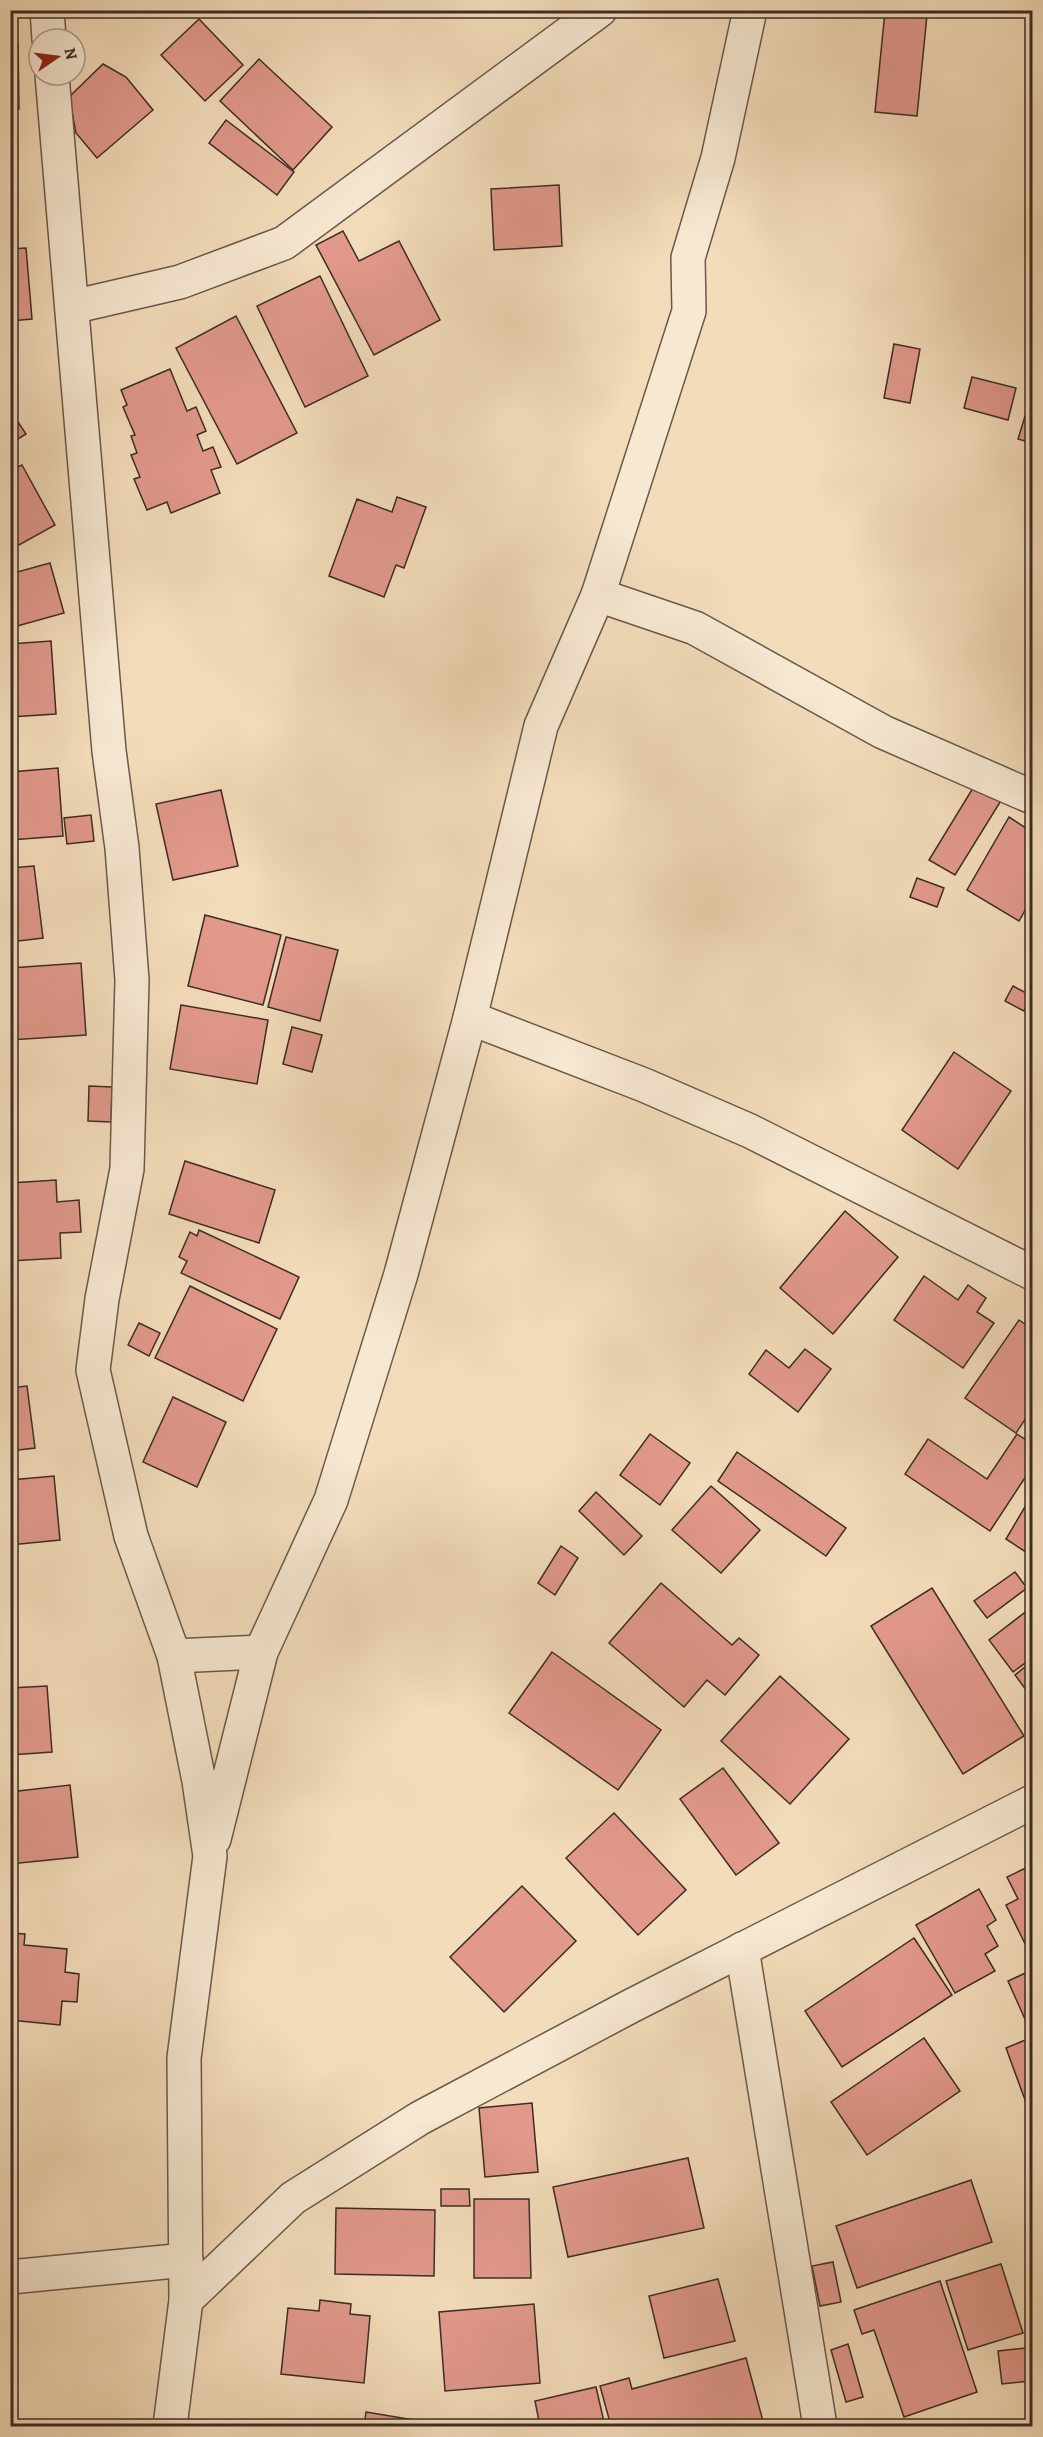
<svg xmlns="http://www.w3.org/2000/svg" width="1043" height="2437" font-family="Alegreya,serif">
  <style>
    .building { fill: #e2998c; stroke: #3c2c26; stroke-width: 1.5 }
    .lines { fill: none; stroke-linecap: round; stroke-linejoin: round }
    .street-casing { stroke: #6a584b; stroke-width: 36 }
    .street { stroke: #f7e8d2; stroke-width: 33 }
  </style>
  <rect width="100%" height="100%" fill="#f3dcba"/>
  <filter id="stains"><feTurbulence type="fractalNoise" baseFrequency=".00333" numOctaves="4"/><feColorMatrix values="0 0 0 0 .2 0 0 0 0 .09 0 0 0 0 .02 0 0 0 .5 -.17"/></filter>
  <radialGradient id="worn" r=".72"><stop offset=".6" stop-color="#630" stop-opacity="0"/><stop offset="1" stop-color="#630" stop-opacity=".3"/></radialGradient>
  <g class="building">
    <polygon points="885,11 927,15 917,116 875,112"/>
    <polygon points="199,19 243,65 205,101 161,55"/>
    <polygon points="18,43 19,109 10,109 10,44"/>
    <polygon points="259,59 332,127 293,170 220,101"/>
    <polygon points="103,64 126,77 153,110 97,158 76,133 69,97"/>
    <polygon points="226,120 294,172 277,195 209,143"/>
    <polygon points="559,185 562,246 494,250 491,189"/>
    <polygon points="343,231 359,261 399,241 440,320 374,355 316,245"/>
    <polygon points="26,248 32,319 10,321 10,249"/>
    <polygon points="320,276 368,376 305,407 257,306"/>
    <polygon points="236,316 297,433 237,464 176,348"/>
    <polygon points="894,344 920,349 910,403 884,398"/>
    <polygon points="170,369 187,411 196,407 206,431 197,435 203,451 213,447 221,467 211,470 220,493 171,513 167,502 147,510 134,479 140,477 131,455 137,453 131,436 135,435 123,407 127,405 121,390"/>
    <polygon points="972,377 1016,388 1008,420 964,408"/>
    <polygon points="1030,400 1032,400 1032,443 1018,439"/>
    <polygon points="10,410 26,434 10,444"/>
    <polygon points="22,465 55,525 10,550 10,471"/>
    <polygon points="397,497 426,507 404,568 396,565 384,597 329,576 357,499 392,512"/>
    <polygon points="50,563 64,613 10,628 10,574"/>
    <polygon points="51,641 56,714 10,717 10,644"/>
    <polygon points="58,768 63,836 10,840 10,772"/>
    <polygon points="976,783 1002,799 955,875 929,860"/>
    <polygon points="221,790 238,866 173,880 156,804"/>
    <polygon points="91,815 94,841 67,844 64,818"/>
    <polygon points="1009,817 1032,832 1032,898 1019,921 967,890"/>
    <polygon points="34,866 43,938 10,942 10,868"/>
    <polygon points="917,878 944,888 937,907 910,897"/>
    <polygon points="205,915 281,935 263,1005 188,986"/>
    <polygon points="286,937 338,950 320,1021 268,1007"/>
    <polygon points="81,963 86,1035 10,1040 10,968"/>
    <polygon points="1013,986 1032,996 1024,1011 1005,1001"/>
    <polygon points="181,1005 268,1020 257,1084 170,1069"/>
    <polygon points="292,1027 322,1035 312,1072 283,1064"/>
    <polygon points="954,1052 1011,1091 958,1169 902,1130"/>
    <polygon points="89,1086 112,1087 111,1122 88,1121"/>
    <polygon points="185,1161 275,1190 259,1243 169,1214"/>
    <polygon points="56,1180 57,1202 79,1200 81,1232 60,1233 61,1258 10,1261 10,1183"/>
    <polygon points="845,1211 898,1257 833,1334 780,1288"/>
    <polygon points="199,1230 299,1277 280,1319 181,1273 187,1261 179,1257 190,1232 197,1236"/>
    <polygon points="924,1276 958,1300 968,1285 986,1298 977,1312 994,1323 963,1368 894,1320"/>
    <polygon points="190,1286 277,1329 243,1401 155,1358"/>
    <polygon points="1019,1320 1032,1329 1032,1418 1028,1415 1016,1433 965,1398"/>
    <polygon points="139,1323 160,1333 149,1356 128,1345"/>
    <polygon points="805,1349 831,1369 798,1412 749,1374 766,1350 789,1368"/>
    <polygon points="27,1386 35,1448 10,1451 10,1388"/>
    <polygon points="173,1397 226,1422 197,1487 143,1462"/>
    <polygon points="650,1434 690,1463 660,1505 620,1475"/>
    <polygon points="1017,1434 1032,1444 1032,1467 990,1531 905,1474 928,1439 987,1479"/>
    <polygon points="737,1452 846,1528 826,1556 718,1481"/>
    <polygon points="54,1476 60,1540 10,1545 10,1480"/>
    <polygon points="711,1486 760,1530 721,1573 672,1530"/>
    <polygon points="596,1492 642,1536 624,1555 579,1511"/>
    <polygon points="1032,1495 1032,1556 1006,1539"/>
    <polygon points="561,1546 578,1558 555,1595 538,1583"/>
    <polygon points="1015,1572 1027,1588 987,1618 974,1601"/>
    <polygon points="661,1583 732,1645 739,1638 759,1655 725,1695 707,1680 684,1707 609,1643"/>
    <polygon points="932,1588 1024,1736 963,1774 871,1626"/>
    <polygon points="1032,1607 1032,1658 1013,1672 989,1640"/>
    <polygon points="552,1652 661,1730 618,1790 509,1713"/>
    <polygon points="1032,1661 1032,1698 1015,1675"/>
    <polygon points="780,1676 849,1739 790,1804 721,1741"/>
    <polygon points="47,1686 52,1752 10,1755 10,1688"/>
    <polygon points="723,1768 779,1843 736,1875 680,1799"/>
    <polygon points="70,1785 78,1857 10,1864 10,1792"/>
    <polygon points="614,1813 686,1890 638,1935 566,1858"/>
    <polygon points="1032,1865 1032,1955 1031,1956 1006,1905 1018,1899 1007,1877"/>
    <polygon points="522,1886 576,1941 504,2012 450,1957"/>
    <polygon points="979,1889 996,1920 987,1926 998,1946 985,1954 995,1971 955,1993 916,1925"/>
    <polygon points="10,1933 25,1934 24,1945 67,1949 65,1972 79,1974 77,2002 62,2001 60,2025 10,2020"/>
    <polygon points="914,1938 952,1995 842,2067 805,2011"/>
    <polygon points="1032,1970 1032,2035 1008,1981"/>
    <polygon points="924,2038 960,2091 867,2155 831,2102"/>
    <polygon points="1030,2038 1032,2044 1032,2106 1028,2108 1006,2048"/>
    <polygon points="532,2103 538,2172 485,2177 479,2108"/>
    <polygon points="688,2158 704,2228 568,2257 553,2187"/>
    <polygon points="971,2180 992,2242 857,2288 836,2226"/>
    <polygon points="441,2189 469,2189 470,2206 441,2206"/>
    <polygon points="474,2199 529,2199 531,2278 474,2278"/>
    <polygon points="336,2208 435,2210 434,2276 335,2274"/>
    <polygon points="833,2262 841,2302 820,2306 812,2266"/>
    <polygon points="1001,2264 1023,2333 968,2350 946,2281"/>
    <polygon points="718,2279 735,2341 664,2358 649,2296"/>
    <polygon points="940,2281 977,2392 904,2417 874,2330 862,2334 854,2310"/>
    <polygon points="320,2300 351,2304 350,2314 370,2316 364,2383 281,2374 288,2308 319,2311"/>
    <polygon points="534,2304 540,2383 445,2391 439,2312"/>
    <polygon points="848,2344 863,2397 846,2402 831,2350"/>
    <polygon points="1026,2348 1030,2381 1002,2384 998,2351"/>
    <polygon points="746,2358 764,2425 644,2426 642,2421 621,2426 611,2426 600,2386 629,2378 632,2389"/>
    <polygon points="596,2387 605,2426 540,2426 535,2401"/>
    <polygon points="366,2412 450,2426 364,2426"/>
  </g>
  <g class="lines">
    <defs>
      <g id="street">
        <polyline points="47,10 49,39"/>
        <polyline points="52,75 109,751 122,848 132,980 127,1169 102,1299 93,1370 131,1536 174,1656 199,1781 210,1856 184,2058 186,2300 170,2426"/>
        <polyline points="72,307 180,282 284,243 600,10"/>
        <polyline points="598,595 695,628 883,732 1032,797"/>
        <polyline points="470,1018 644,1085 750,1131 1032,1273"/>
        <polyline points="174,1656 261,1652"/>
        <polyline points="214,1839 261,1652 331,1500 401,1274 470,1018 541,726 598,595 689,311 688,258 718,158 750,10"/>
        <polyline points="742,1949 820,2426"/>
        <polyline points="10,2277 186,2260"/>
        <polyline points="186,2300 293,2198 420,2118 631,2006 1032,1802"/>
      </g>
    </defs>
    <use href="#street" class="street-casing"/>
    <use href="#street" class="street"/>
  </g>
  <rect width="1043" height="2437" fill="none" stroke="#f3dcba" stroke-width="36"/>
  <rect x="12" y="12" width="1019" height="2413" fill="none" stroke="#3c2c26" stroke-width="3"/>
  <rect x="18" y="18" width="1007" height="2401" fill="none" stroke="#3c2c26" stroke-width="1.5"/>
  <g transform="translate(57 57) rotate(76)"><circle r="28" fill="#f7e8d2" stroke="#ac9d8d" stroke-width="1.5"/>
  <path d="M0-4.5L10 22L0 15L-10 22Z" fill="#8f2418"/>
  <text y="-9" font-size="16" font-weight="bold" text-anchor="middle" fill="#3c2c26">N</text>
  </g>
  <rect width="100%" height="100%" filter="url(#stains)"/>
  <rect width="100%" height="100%" fill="url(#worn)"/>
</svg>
